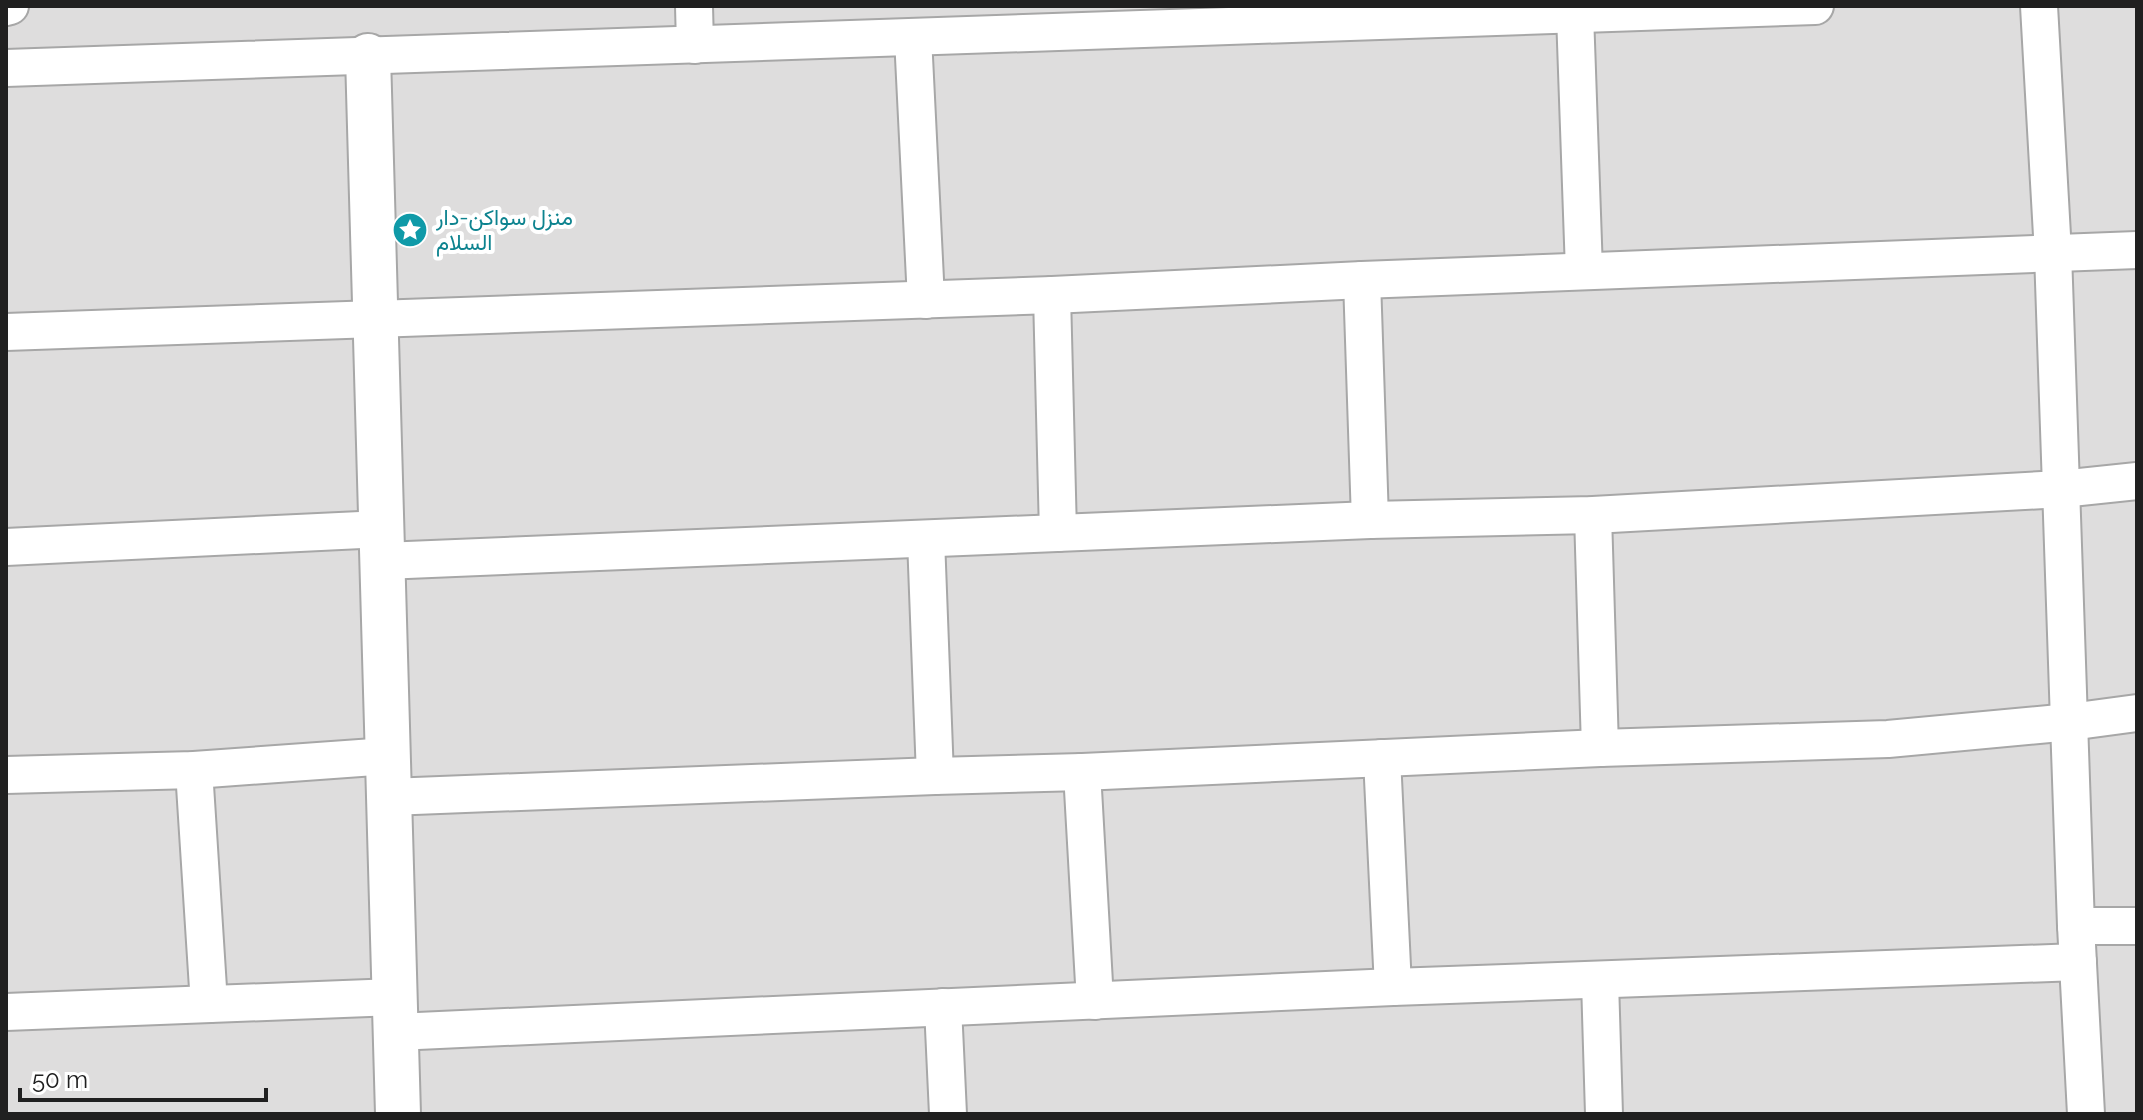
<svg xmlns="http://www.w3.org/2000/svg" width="2143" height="1120" font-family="Raleway,Vazirmatn,sans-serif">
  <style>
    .residential { fill: #dedddd }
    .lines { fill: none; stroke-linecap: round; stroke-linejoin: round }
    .minor-casing { stroke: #a7a7a7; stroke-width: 40 }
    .tertiary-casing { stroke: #a7a7a7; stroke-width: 48 }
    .minor { stroke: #fff; stroke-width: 36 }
    .tertiary { stroke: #fff; stroke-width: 44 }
    .labels { text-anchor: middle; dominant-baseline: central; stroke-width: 8; stroke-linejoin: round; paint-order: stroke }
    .culture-label { font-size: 22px; fill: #0d838f; stroke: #fff; text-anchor: start }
  </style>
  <rect width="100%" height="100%" fill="#f1ede6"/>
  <rect class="residential" x="6" y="6" width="2131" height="1108"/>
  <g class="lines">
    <defs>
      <g id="minor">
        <polyline points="694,6 695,45"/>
        <polyline points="2039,6 2053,253 2076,926 2086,1114"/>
        <polyline points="6,7 10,6"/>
        <polyline points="1575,14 1584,271"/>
        <polyline points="913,37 926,300"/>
        <polyline points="6,68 1815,6"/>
        <polyline points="1362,280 1370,520"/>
        <polyline points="1052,295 1058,533"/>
        <polyline points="6,332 1052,295 1362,280 2137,250"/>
        <polyline points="1593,515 1600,748"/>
        <polyline points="926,539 935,776"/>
        <polyline points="6,547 382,529"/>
        <polyline points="383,561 1370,520 1593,515 2061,489 2137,481"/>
        <polyline points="1382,758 1393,987"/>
        <polyline points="194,770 209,1004"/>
        <polyline points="1082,772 1095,1001"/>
        <polyline points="6,775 194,770 388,756"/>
        <polyline points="389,797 935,776 1082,772 1600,748 1888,739 2070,722 2137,713"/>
        <polyline points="2076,926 2137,926"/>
        <polyline points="1600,981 1604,1114"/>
        <polyline points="943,1007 948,1114"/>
        <polyline points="6,1012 395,997"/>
        <polyline points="396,1032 1393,987 2078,962"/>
      </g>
      <polyline id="tertiary" points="368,56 398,1114"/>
    </defs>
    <use href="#minor" class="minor-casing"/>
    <use href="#tertiary" class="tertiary-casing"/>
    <use href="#minor" class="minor"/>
    <use href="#tertiary" class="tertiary"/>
  </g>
  <defs>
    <symbol id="sight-disc" viewBox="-11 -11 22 22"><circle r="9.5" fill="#0f9aa8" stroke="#fff"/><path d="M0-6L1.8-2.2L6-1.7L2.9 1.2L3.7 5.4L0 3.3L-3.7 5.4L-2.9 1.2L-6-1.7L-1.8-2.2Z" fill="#fff"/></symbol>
  </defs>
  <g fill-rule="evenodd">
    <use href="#sight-disc" x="390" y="210" width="40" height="40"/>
  </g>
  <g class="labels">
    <g class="culture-label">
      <text x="436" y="217">منزل سواكن-دار<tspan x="436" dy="25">السلام</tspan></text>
    </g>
  </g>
  <rect width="2143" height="1120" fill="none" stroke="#202020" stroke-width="16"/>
  <path d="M20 1088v12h246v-12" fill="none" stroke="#202020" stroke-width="4"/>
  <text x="32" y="1088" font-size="24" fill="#202020" stroke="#ffffff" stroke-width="6" paint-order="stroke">50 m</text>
</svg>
